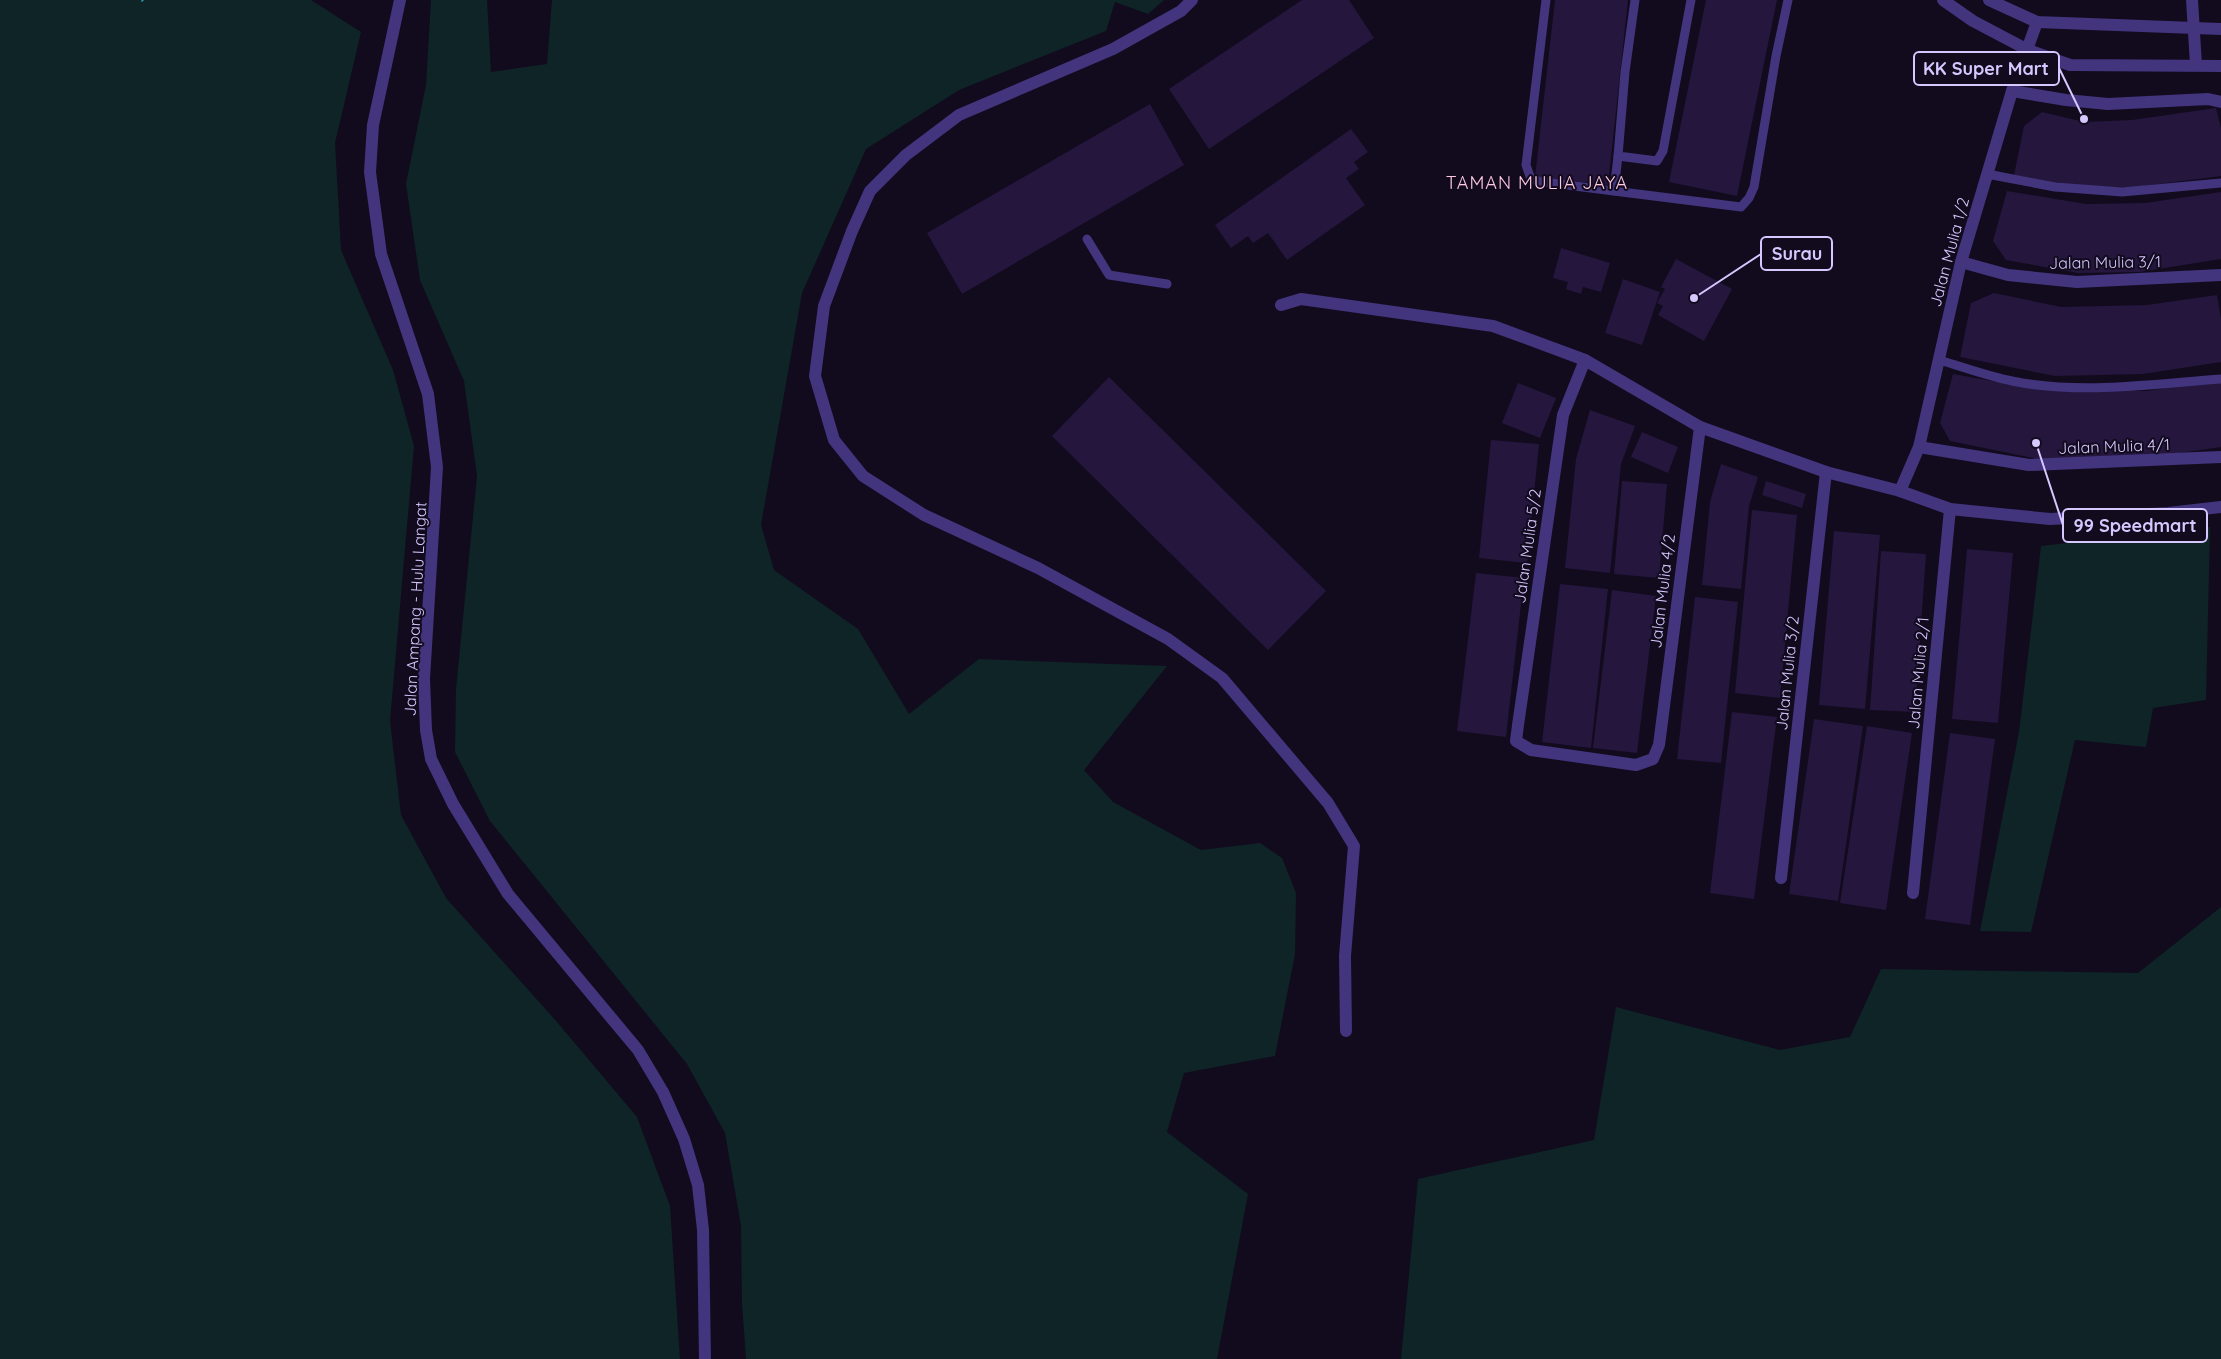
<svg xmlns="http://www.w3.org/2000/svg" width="2221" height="1359" font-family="Quicksand,sans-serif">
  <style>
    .green { fill: #0e2427 }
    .building { fill: #25163e }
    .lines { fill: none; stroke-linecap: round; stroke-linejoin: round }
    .path { stroke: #29a4b1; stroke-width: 3; stroke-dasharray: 2.5 4; stroke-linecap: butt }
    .service { stroke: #42347d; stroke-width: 9 }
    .minor { stroke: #42347d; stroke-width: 12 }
    .tertiary { stroke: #42347d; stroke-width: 12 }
    .labels { text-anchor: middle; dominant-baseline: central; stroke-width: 4; stroke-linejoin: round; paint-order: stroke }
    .street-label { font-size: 16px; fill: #d6c7ff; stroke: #110b1d }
    .neighbourhood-label { font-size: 18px; letter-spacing: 1px; fill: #ffc9e3; stroke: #110b1d }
    .leader { fill: none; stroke: #d6c7ff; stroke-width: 2 }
    .callout-dot { fill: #d6c7ff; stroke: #110b1d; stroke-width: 2 }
    .callout { fill: #110b1d; stroke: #d6c7ff; stroke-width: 2 }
    .callout-label { font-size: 18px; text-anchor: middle; font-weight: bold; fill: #d6c7ff }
  </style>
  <rect width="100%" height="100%" fill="#110b1d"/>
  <g class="green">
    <polygon points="0,0 311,0 361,32 335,143 341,250 393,370 414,446 390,721 401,815 446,898 557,1022 637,1117 670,1206 680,1359 0,1359"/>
    <polygon points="431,0 487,0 491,72 547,64 552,0 1164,0 1148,14 1115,2 1106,31 959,90 866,149 802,293 761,525 774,570 858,629 909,714 979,659 1167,666 1084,770 1113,802 1201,850 1260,843 1282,858 1296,893 1295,954 1275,1056 1184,1073 1167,1132 1248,1194 1217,1359 746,1359 742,1304 741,1226 725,1133 687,1064 490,821 455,752 456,689 477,476 464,381 420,280 406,184 426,85"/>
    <polygon points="2210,527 2206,700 2153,708 2146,747 2075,740 2031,932 1980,931 2019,732 2041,546"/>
    <polygon points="2221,907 2221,1359 1401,1359 1418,1179 1594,1140 1616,1007 1780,1050 1850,1037 1881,969 2138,973"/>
  </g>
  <g class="building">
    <polygon points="1302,0 1349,0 1374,38 1209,149 1169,89"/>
    <polygon points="1555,0 1628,0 1608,185 1535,177"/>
    <polygon points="1706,0 1777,0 1737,196 1669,182"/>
    <polygon points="1150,104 1184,165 962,294 927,233"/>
    <polygon points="2216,108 2221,128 2221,176 2135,187 2081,188 2014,175 2024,126 2042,112 2084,122 2132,120"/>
    <polygon points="1351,129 1368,152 1354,162 1359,169 1346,178 1365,205 1287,260 1268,233 1253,243 1248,236 1231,248 1215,225"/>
    <polygon points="2007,191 2086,204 2145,203 2221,192 2221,259 2139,272 2078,273 2006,260 1993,241"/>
    <polygon points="1561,248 1610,263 1601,292 1583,287 1581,294 1566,289 1568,282 1553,278"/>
    <polygon points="1676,259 1732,289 1704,341 1658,315 1663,306 1657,303 1665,289 1661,287"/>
    <polygon points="1623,279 1660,292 1642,345 1605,333"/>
    <polygon points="1994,293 2061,307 2147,305 2217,295 2221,319 2221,362 2143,374 2055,376 1960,357 1971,303"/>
    <polygon points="1953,374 2049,391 2147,391 2221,379 2221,447 2153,457 2043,460 1950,441 1940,423"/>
    <polygon points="1109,377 1326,591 1268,650 1052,436"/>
    <polygon points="1518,383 1556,398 1540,438 1502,423"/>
    <polygon points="1590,410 1635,426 1621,464 1610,573 1565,568 1576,459"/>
    <polygon points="1642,432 1678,447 1668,473 1631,457"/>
    <polygon points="1491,440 1539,444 1527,563 1479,558"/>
    <polygon points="1721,464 1758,477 1749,506 1741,589 1702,585 1710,502"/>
    <polygon points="1622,481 1667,484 1659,578 1614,574"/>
    <polygon points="1766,481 1806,494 1802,508 1762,495"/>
    <polygon points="1752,510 1797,515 1780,698 1735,693"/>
    <polygon points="1834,531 1880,535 1865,709 1819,705"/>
    <polygon points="1967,549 2013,553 1998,723 1952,719"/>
    <polygon points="1881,551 1926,554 1915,712 1870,710"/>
    <polygon points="1476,573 1524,578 1506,737 1457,731"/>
    <polygon points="1560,584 1608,589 1591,748 1542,742"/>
    <polygon points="1612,590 1656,596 1637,753 1593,748"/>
    <polygon points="1695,597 1738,602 1721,763 1677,759"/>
    <polygon points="1732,712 1777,717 1754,899 1710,893"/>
    <polygon points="1814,719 1863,726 1838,901 1789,894"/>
    <polygon points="1867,726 1912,733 1886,910 1840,903"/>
    <polygon points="1950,733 1995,739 1970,925 1925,919"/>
  </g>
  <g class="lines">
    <polyline class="path" points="142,0 143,1"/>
    <g class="service">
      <polyline points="1546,0 1526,165 1531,179 1543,182 1614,191"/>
      <polyline points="1635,0 1625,72 1618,156 1657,161 1663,151 1691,0"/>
      <polyline points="1618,156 1614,191 1741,207 1749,198 1754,187 1776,56 1788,0"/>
      <polyline points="1987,174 2055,187 2122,192 2221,183"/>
      <polyline points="1087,239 1109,275 1167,284"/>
      <path d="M1939,360C1963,367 1987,376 2012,381C2081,395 2152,384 2221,379"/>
    </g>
    <g class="minor">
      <polyline points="1192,0 1181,11 1113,49 959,115 906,155 870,191 852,231 824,306 815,376 834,440 863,476 924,515 1038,568 1168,639 1222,678 1328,803 1354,846 1345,956 1346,1031"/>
      <polyline points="2012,91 2066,100 2108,104 2208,99 2221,102"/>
      <polyline points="1961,262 2008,275 2077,282 2221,275"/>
      <polyline points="1281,305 1301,299 1493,326 1585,360 1700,427 1826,472 1900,491 1950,509 1913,893"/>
      <polyline points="1585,360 1563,415 1518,725 1516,741 1531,750 1636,765 1653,759 1659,745 1700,427"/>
      <polyline points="1919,447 2029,465 2221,457"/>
      <polyline points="1900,491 1919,447 1961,262 2012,91 2037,22"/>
      <polyline points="1950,509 2050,519 2168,513 2221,507"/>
      <polyline points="1781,878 1826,472"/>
    </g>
    <g class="tertiary">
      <polyline points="400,0 373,125 370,172 381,254 428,394 437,467 424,679 426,730 431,759 453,804 508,894 638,1050 663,1092 684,1139 698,1185 703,1230 705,1359"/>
      <polyline points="1943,0 1973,21 2028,50 2070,65 2221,66"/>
      <polyline points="1989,0 2037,22 2221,29"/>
      <polyline points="2192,0 2196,65"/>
    </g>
  </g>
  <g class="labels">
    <g class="street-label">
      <text transform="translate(1949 252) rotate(-75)">Jalan Mulia 1/2</text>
      <text transform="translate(2105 262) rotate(-1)">Jalan Mulia 3/1</text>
      <text transform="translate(2114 446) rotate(-2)">Jalan Mulia 4/1</text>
      <text transform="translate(1527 546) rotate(-82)">Jalan Mulia 5/2</text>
      <text transform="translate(1662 591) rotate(-83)">Jalan Mulia 4/2</text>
      <text transform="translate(415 609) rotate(-87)">Jalan Ampang - Hulu Langat</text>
      <text transform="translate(1787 673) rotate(-84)">Jalan Mulia 3/2</text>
      <text transform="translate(1918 673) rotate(-85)">Jalan Mulia 2/1</text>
    </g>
    <g class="neighbourhood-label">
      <text x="1537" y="182">TAMAN MULIA JAYA</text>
    </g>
  </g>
  <path class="leader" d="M2084 119L2059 68M1694 298L1761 254M2036 443L2063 525"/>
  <g class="callout-dot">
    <circle cx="2084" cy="119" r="5"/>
    <circle cx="1694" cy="298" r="5"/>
    <circle cx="2036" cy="443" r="5"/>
  </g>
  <g class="callout">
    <rect x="1914" y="52" width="145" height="33" rx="5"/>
    <rect x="1761" y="237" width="71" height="33" rx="5"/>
    <rect x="2063" y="509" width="144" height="33" rx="5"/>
  </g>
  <g class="callout-label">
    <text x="1986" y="75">KK Super Mart</text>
    <text x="1797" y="260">Surau</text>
    <text x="2135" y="532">99 Speedmart</text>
  </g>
</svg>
